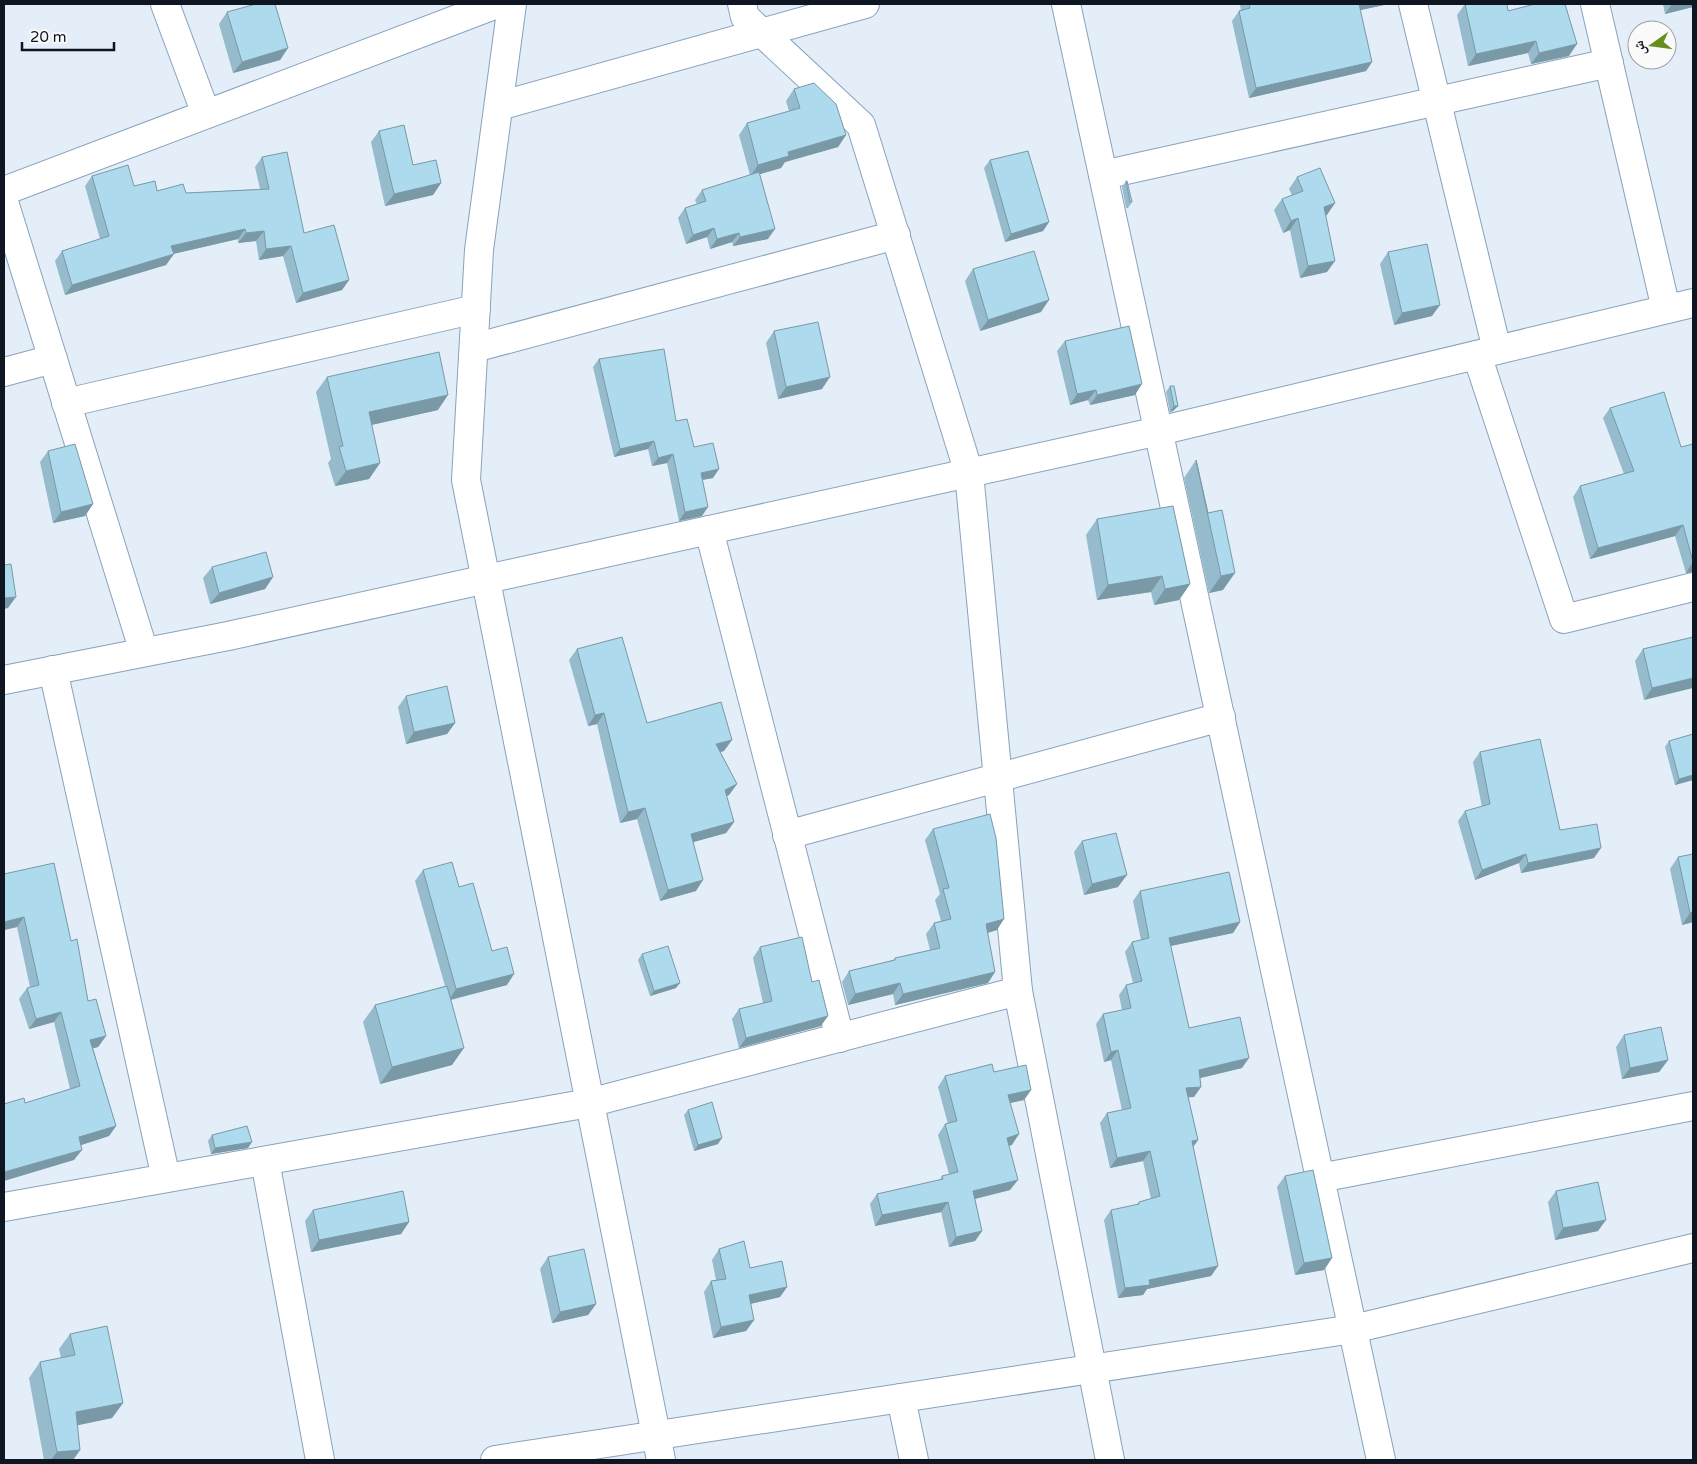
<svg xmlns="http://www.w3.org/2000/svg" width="1697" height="1464" font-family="'Varela Round','Noto Naskh Arabic',sans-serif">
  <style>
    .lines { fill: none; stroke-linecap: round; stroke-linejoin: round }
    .street-casing { stroke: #89a2bc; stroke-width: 30 }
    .street { stroke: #fff; stroke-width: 28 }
    .wall { fill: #95bbcc }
    .shaded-wall { fill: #7999a6 }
    .building { fill: #addaed; stroke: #7999a6 }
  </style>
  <rect width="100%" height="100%" fill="#e3eef9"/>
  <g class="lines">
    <defs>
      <g id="street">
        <polyline points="165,4 206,114"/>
        <polyline points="512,4 479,250 466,480 661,1460"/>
        <polyline points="742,4 745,17 861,125 969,473 1018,991 1110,1460"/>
        <polyline points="1066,4 1381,1460"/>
        <polyline points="1413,4 1497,350"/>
        <polyline points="1595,4 1666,309"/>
        <polyline points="499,106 865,4"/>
        <polyline points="1103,175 1609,63"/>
        <polyline points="4,191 497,4"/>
        <polyline points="4,202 144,652"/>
        <polyline points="474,348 896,235"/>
        <polyline points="1477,355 1564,619 1693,587"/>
        <polyline points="4,372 53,359"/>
        <polyline points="66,403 476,309"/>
        <polyline points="709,530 840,1038"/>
        <polyline points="53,670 166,1178"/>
        <polyline points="4,680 228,636 1159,431 1693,303"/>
        <polyline points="787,835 1221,717"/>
        <polyline points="265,1161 320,1460"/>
        <polyline points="1320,1178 1693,1106"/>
        <polyline points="4,1207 589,1103 1018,991"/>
        <polyline points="901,1398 914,1460"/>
        <polyline points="495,1460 1353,1329 1693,1248"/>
      </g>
    </defs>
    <use href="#street" class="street-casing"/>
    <use href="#street" class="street"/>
  </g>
  <g class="wall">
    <polygon points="1240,4 1384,4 1384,5 1360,10 1372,62 1366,71 1249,98 1232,21 1239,11 1241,11 1240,5"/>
    <polygon points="1465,4 1508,11 1569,56 1531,64 1528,53 1468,66 1457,15"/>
    <polygon points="1663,4 1693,4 1693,7 1665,14"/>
    <polygon points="227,12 288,48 280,60 233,73 219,24"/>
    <polygon points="794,89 846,135 838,147 785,162 781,168 760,174 768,239 733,246 732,242 710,249 707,237 686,244 678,218 685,208 697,204 695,200 702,190 750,175 739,135 747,123 789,111 786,101"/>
    <polygon points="379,131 413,165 441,183 433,195 385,206 371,142"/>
    <polygon points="262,157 304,233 349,280 342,290 296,303 283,256 259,260 256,241 238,243 238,239 173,254 166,265 65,295 55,261 62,251 100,239 85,186 92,176 157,191 186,193 260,189 255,167"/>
    <polygon points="990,160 1049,222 1043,231 1005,242 984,168"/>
    <polygon points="1297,177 1335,203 1326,215 1327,272 1300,278 1290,230 1283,233 1274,210 1282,199 1292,195 1289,189"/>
    <polygon points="1126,181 1132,202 1128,208 1126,208 1122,187"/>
    <polygon points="1388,252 1432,316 1394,325 1380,264"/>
    <polygon points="973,269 1041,312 980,331 965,281"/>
    <polygon points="774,331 822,389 778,399 766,343"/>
    <polygon points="1065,341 1135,395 1090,405 1088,400 1070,405 1057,351"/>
    <polygon points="599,359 676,421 694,447 713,478 703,480 702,516 679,521 667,463 652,466 648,449 614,457 593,367"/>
    <polygon points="327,377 438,410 371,425 380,463 369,479 335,486 328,463 331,459 316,392"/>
    <polygon points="1170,386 1178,406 1173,411 1170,412 1166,392"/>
    <polygon points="1610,408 1681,447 1693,444 1693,572 1686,573 1675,536 1590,559 1573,497 1580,486 1624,474 1603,418"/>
    <polygon points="48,451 93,504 85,516 53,523 40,462"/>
    <polygon points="1196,460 1208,513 1222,510 1223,590 1209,593 1184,478"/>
    <polygon points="1097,519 1190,584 1179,600 1154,605 1151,592 1097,600 1086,535"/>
    <polygon points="212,567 273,577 265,589 210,604 203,578"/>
    <polygon points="1693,637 1644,700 1635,661 1643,649"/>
    <polygon points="577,649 647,723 724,751 720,752 737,784 729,795 726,796 734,822 726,833 693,842 696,891 660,901 637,819 620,823 597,724 588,726 569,660"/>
    <polygon points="406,696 455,723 447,734 406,744 398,707"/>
    <polygon points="1669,741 1693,780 1675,785 1665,747"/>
    <polygon points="1480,752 1560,830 1594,858 1521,873 1519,863 1475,880 1458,821 1465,811 1482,807 1473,762"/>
    <polygon points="933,829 997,930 988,933 988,983 895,1005 893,994 848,1005 842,982 849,971 893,960 895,958 930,950 926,934 934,923 941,921 935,900 940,894 925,840"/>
    <polygon points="1082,841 1118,887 1084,895 1074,852"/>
    <polygon points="1678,857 1693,922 1682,925 1670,869"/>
    <polygon points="423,870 459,887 492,951 507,985 451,1000 452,1065 380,1084 363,1022 375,1005 445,986 415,881"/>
    <polygon points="4,874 71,941 88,1001 106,1036 98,1047 93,1048 116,1126 109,1136 81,1145 74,1160 25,1103 70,1089 54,1022 29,1029 19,999 27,988 30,987 17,927 4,930"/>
    <polygon points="1140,891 1240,922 1233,933 1170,946 1189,1028 1242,1068 1200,1078 1194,1097 1188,1097 1198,1140 1193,1147 1218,1266 1211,1276 1147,1289 1143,1295 1118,1298 1104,1220 1111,1210 1137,1205 1139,1202 1151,1199 1143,1161 1110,1168 1100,1123 1107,1113 1122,1110 1111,1060 1104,1062 1096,1024 1103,1014 1122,1010 1119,995 1126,985 1133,983 1125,952 1132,942 1141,940 1133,901"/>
    <polygon points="760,947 821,1026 739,1048 732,1019 739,1009 763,1003 753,958"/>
    <polygon points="642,954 676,988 650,996 638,960"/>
    <polygon points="1624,1035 1668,1060 1659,1072 1622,1079 1616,1047"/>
    <polygon points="994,1072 1031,1090 1024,1100 1010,1103 1012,1145 1009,1146 1010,1190 975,1199 982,1231 975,1241 949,1247 941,1212 875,1226 870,1204 877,1194 940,1180 942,1176 949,1174 938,1135 945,1124 948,1124 938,1087 945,1076"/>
    <polygon points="688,1110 718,1144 694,1151 684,1115"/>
    <polygon points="212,1135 248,1148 211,1154 208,1141"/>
    <polygon points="1285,1176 1332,1258 1324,1270 1295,1275 1277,1187"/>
    <polygon points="1556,1191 1598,1231 1555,1240 1548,1202"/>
    <polygon points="313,1210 409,1222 401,1234 311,1252 305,1221"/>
    <polygon points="719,1249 750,1268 787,1287 780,1297 750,1304 754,1320 746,1331 713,1338 704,1292 711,1281 716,1280 712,1260"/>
    <polygon points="548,1257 596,1304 588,1315 552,1323 540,1269"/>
    <polygon points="70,1334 123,1403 112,1418 77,1425 80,1450 73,1460 44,1460 29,1378 40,1362 61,1358 59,1349"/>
  </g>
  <g class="shaded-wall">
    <polygon points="1357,4 1384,4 1384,5 1352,12"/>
    <polygon points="1672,4 1693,4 1693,7 1665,14"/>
    <polygon points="1536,41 1528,53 1468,66 1476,54"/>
    <polygon points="1577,44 1569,56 1531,64 1539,53"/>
    <polygon points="288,48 280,60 233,73 242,62"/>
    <polygon points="1372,62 1366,71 1249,98 1256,88"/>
    <polygon points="846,135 838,147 785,162 781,168 750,177 758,165 788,152"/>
    <polygon points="441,183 433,195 385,206 394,194"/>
    <polygon points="1335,203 1327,215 1316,219 1324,207"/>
    <polygon points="1298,218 1290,230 1283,233 1291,221"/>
    <polygon points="1049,222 1043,231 1005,242 1011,234"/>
    <polygon points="714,228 707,237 686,244 693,235"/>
    <polygon points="245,229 238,239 164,256 171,246"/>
    <polygon points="775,229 768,239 733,246 740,237"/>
    <polygon points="264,231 256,241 238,243 246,233"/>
    <polygon points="739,233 732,242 710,249 717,239"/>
    <polygon points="291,246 283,256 259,260 266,249"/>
    <polygon points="174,254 166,265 65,295 72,285"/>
    <polygon points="1335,261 1327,272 1300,278 1308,266"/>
    <polygon points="349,280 342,290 296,303 303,293"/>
    <polygon points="1049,300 1041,312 980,331 988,320"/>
    <polygon points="1440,305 1432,316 1394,325 1402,313"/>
    <polygon points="830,377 822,389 778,399 786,387"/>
    <polygon points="1142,384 1135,395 1090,405 1097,395"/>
    <polygon points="1096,390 1088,400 1070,405 1077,394"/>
    <polygon points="448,395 438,410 358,428 369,412"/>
    <polygon points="1174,406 1178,406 1173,411 1170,412"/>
    <polygon points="654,441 648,449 614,457 620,449"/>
    <polygon points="673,454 667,463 652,466 658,458"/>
    <polygon points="380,463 369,479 335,486 346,471"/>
    <polygon points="719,469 713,478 695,481 701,473"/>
    <polygon points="93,504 85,516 53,523 61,512"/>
    <polygon points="708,507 702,516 679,521 685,512"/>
    <polygon points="1683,525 1675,536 1590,559 1598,548"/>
    <polygon points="1693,562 1693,572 1686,573"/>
    <polygon points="1235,573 1223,590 1209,593 1221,576"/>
    <polygon points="1162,576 1151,592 1097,600 1108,585"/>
    <polygon points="273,577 265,589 210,604 219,593"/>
    <polygon points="1190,584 1179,600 1154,605 1165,589"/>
    <polygon points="16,597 8,608 4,609 4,598"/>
    <polygon points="1693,678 1693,688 1644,700 1652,688"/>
    <polygon points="604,713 597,724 588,726 595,715"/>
    <polygon points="455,723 447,734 406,744 414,732"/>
    <polygon points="732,740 724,751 708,755 716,744"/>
    <polygon points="1693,775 1693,780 1675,785 1679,779"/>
    <polygon points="737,784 729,795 717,801 725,790"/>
    <polygon points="645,808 637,819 620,823 628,812"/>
    <polygon points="734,822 726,833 683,845 691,834"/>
    <polygon points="1601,848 1594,858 1521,873 1528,863"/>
    <polygon points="1526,854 1519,863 1475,880 1482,870"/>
    <polygon points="1127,875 1118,887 1084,895 1092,884"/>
    <polygon points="703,880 696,891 660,901 668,890"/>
    <polygon points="1693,912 1693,922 1682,925 1690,913"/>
    <polygon points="24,917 17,927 4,930 4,922"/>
    <polygon points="1004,919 997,930 979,935 986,924"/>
    <polygon points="1240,922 1233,933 1161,948 1169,938"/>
    <polygon points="995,972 988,983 895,1005 903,994"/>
    <polygon points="514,974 507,985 449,1000 456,989"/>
    <polygon points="680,983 676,988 650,996 654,991"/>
    <polygon points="900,983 893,994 848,1005 855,994"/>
    <polygon points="61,1012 54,1022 29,1029 36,1019"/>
    <polygon points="828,1016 821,1026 739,1048 746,1038"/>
    <polygon points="106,1036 98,1047 83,1051 90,1040"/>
    <polygon points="464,1048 452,1065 380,1084 392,1067"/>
    <polygon points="1118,1050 1111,1060 1104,1062 1111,1052"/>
    <polygon points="1249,1058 1242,1068 1192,1080 1199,1070"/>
    <polygon points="1668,1060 1659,1072 1622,1079 1630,1068"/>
    <polygon points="1201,1087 1194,1097 1179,1098 1186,1088"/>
    <polygon points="1031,1090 1024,1100 1001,1105 1008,1095"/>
    <polygon points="116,1126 109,1136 72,1148 79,1137"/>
    <polygon points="1019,1134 1012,1145 1000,1148 1007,1138"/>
    <polygon points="722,1138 718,1144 694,1151 698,1145"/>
    <polygon points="1198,1140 1191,1150 1192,1141"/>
    <polygon points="252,1142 248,1148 211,1154 215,1148"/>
    <polygon points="82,1150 74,1160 4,1181 4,1172"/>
    <polygon points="1150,1151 1143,1161 1110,1168 1117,1158"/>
    <polygon points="1018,1180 1010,1190 966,1201 973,1191"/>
    <polygon points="948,1202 941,1212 875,1226 882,1215"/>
    <polygon points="1606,1220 1598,1231 1555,1240 1563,1228"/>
    <polygon points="409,1222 401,1234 311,1252 319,1240"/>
    <polygon points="982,1231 975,1241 949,1247 956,1237"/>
    <polygon points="1332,1258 1324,1270 1295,1275 1304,1263"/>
    <polygon points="1218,1266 1211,1276 1147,1289 1143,1295 1118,1298 1125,1288 1149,1280"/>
    <polygon points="787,1287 780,1297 741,1306 749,1295"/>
    <polygon points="596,1304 588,1315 552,1323 560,1312"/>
    <polygon points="754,1320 746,1331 713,1338 721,1327"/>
    <polygon points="123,1403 112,1418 65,1428 76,1412"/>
    <polygon points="80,1450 73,1460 51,1460 57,1452"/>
  </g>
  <g class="building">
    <polygon points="256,4 275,4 288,48 242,62 227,12"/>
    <polygon points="1249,4 1359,4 1372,62 1256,88 1239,11 1250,8"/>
    <polygon points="1465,4 1507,4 1508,11 1535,4 1565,4 1577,44 1539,53 1536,41 1476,54"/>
    <polygon points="814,83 836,104 846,135 788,152 789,156 758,165 747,123 800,108 794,89"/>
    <polygon points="404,125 413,165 436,160 441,183 394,194 379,131"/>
    <polygon points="1028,151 1049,222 1011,234 990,160"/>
    <polygon points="287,152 304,233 334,225 349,280 303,293 291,246 266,249 264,231 246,233 245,229 171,246 174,254 72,285 62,251 109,236 92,176 128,165 134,186 155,181 157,191 183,184 186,193 269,189 262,157"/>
    <polygon points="1320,168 1335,203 1324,207 1335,261 1308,266 1298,218 1291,221 1282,199 1303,191 1297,177"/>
    <polygon points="759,172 775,229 740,237 739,233 717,239 714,228 693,235 685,208 706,201 702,190"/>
    <polygon points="1126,181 1127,181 1132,202 1130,202"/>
    <polygon points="1427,244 1440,305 1402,313 1388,252"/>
    <polygon points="1034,251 1049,300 988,320 973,269"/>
    <polygon points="818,322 830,377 786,387 774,331"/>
    <polygon points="1129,326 1142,384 1097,395 1096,390 1077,394 1065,341"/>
    <polygon points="664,349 676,421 687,419 694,447 713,443 719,469 701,473 708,507 685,512 673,454 658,458 654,441 620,449 599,359"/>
    <polygon points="439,352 448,395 369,412 380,463 346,471 339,447 343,446 327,377"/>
    <polygon points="1170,386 1174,386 1178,406 1174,406"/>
    <polygon points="1664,392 1681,447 1693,444 1693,562 1683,525 1598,548 1580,486 1634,471 1610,408"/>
    <polygon points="75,444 93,504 61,512 48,451"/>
    <polygon points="1196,460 1208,513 1222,510 1235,573 1221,576"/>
    <polygon points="1173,506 1190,584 1165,589 1162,576 1108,585 1097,519"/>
    <polygon points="266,552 273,577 219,593 212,567"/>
    <polygon points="11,564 16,597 4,598 4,565"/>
    <polygon points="622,637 647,723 721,702 732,740 716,744 737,784 725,790 734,822 691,834 703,880 668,890 645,808 628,812 604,713 595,715 577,649"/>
    <polygon points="1693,637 1693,678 1652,688 1643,649"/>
    <polygon points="447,686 455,723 414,732 406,696"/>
    <polygon points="1693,734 1693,775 1679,779 1669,741"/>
    <polygon points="1540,739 1560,830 1597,824 1601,848 1528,863 1526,854 1482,870 1465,811 1490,804 1480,752"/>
    <polygon points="990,814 996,838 1004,919 986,924 995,972 903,994 900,983 855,994 849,971 895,960 895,958 940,948 934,923 951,919 943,889 949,888 933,829"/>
    <polygon points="1116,833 1127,875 1092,884 1082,841"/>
    <polygon points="1693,854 1693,912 1690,913 1678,857"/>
    <polygon points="452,862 459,887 473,883 492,951 507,947 514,974 456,989 423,870"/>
    <polygon points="54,863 71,941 77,939 88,1001 96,999 106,1036 90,1040 116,1126 79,1137 82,1150 4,1172 4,1104 24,1098 25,1103 80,1086 61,1012 36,1019 27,988 39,985 24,917 4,922 4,874"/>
    <polygon points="1229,872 1240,922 1169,938 1189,1028 1240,1017 1249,1058 1199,1070 1201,1087 1186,1088 1198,1140 1192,1141 1218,1266 1149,1280 1150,1285 1125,1288 1111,1210 1139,1204 1139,1202 1160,1196 1150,1151 1117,1158 1107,1113 1131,1108 1118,1050 1111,1052 1103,1014 1131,1008 1126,985 1142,981 1132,942 1149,938 1140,891"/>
    <polygon points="802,937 812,982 819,980 828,1016 746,1038 739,1009 772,1001 760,947"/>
    <polygon points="668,946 680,983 654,991 642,954"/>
    <polygon points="447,986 464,1048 392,1067 375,1005"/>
    <polygon points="1661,1027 1668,1060 1630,1068 1624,1035"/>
    <polygon points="992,1064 994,1072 1026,1065 1031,1090 1008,1095 1019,1134 1007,1138 1018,1180 973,1191 982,1231 956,1237 948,1202 882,1215 877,1194 943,1179 942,1176 958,1172 945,1124 957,1121 945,1076"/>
    <polygon points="712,1102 722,1138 698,1145 688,1110"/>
    <polygon points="247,1126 252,1142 215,1148 212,1135"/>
    <polygon points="1313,1170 1332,1258 1304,1263 1285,1176"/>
    <polygon points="1598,1182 1606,1220 1563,1228 1556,1191"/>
    <polygon points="403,1191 409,1222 319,1240 313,1210"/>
    <polygon points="744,1241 750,1268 782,1261 787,1287 749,1295 754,1320 721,1327 711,1281 726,1279 719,1249"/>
    <polygon points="584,1249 596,1304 560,1312 548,1257"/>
    <polygon points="107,1326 123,1403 76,1412 80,1450 57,1452 40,1362 75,1355 70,1334"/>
  </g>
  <rect width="1697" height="1464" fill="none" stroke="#0e1721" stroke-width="10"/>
  <g transform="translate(1652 45) rotate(256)"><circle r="24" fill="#fafafa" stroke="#9c9fa3"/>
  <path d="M0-4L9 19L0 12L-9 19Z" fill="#688f1c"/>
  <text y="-8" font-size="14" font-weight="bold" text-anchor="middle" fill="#0e1721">ش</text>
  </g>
  <path d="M22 42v8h92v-8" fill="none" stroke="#0e1721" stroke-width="2.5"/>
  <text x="30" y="42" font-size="15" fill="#0e1721" stroke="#fafafa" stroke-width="4" paint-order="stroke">20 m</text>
</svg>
